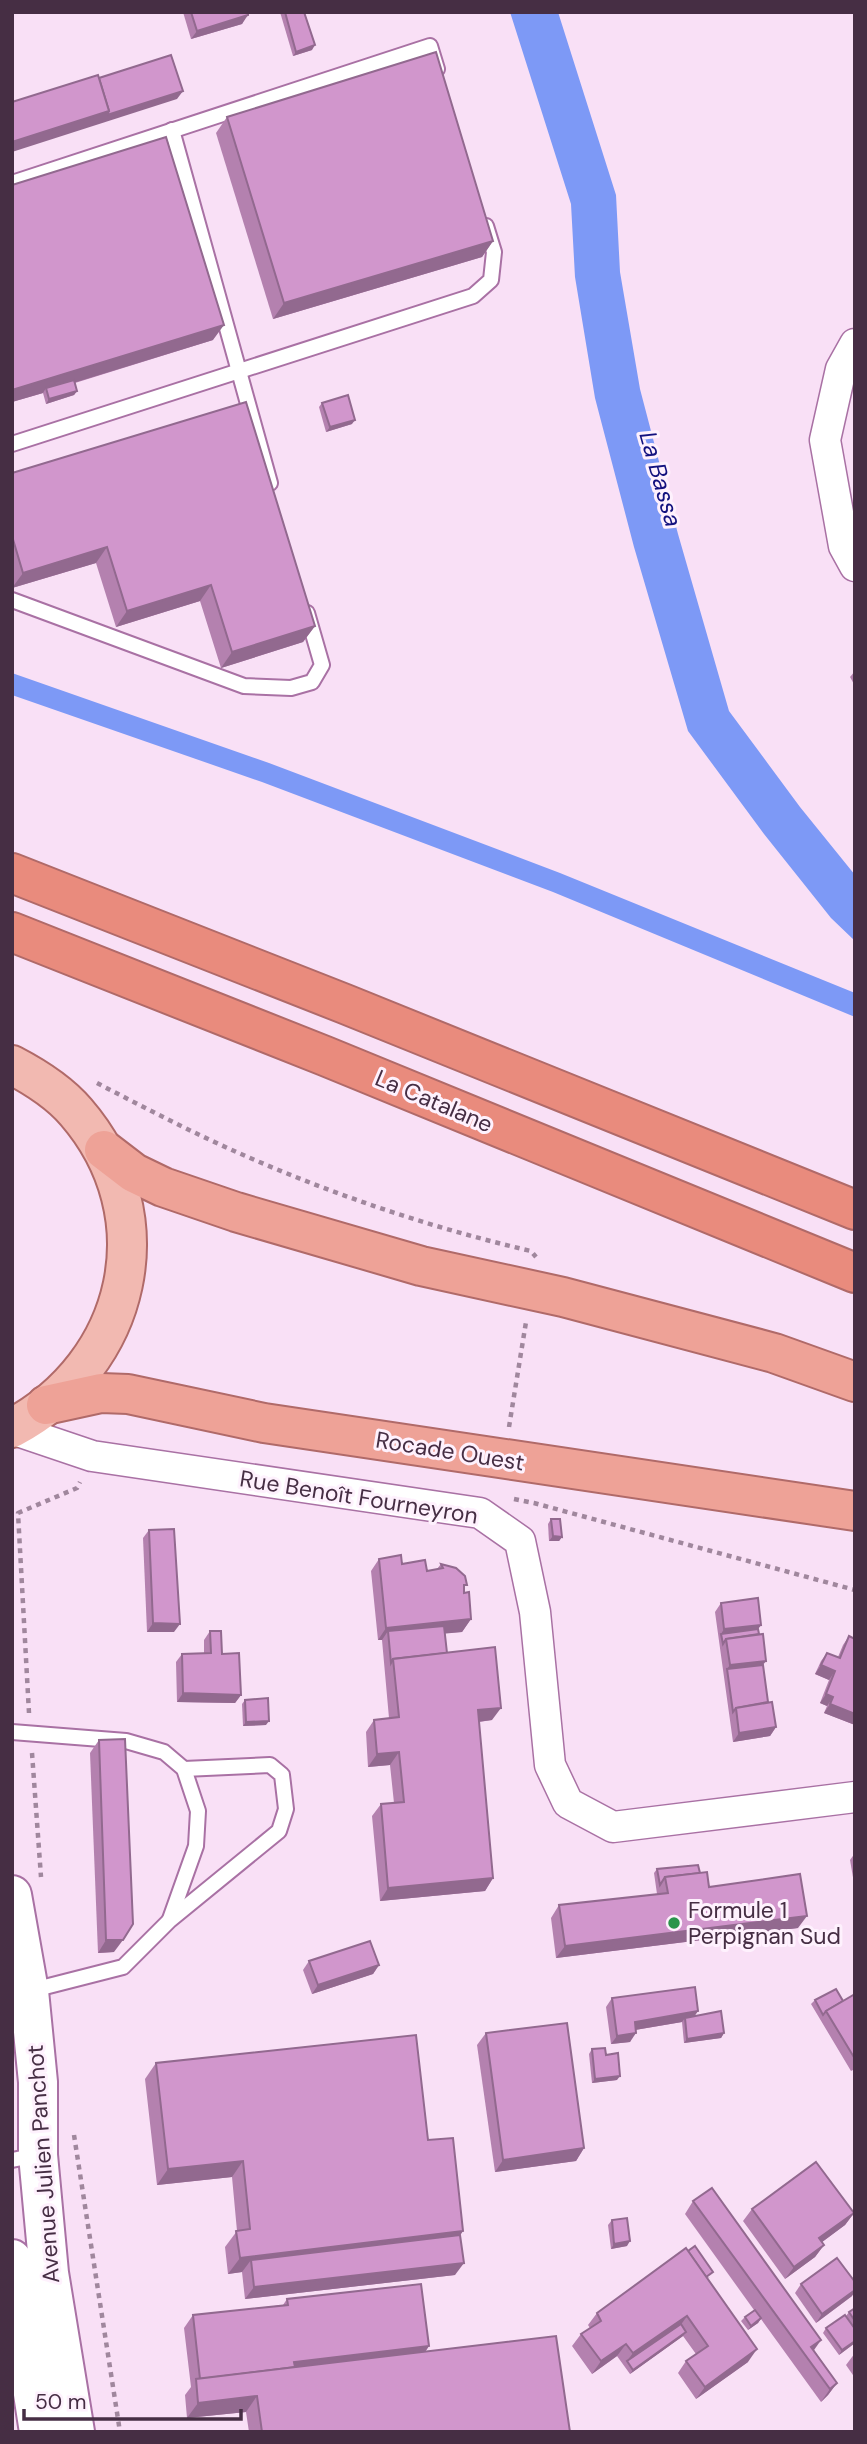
<svg xmlns="http://www.w3.org/2000/svg" width="867" height="2444" font-family="'DM Sans',sans-serif">
  <style>
    .water { fill: #7d99f6 }
    .lines { fill: none; stroke-linecap: round; stroke-linejoin: round }
    .service-casing { stroke: #a971a4; stroke-width: 18 }
    .minor-casing { stroke: #a971a4; stroke-width: 33 }
    .secondary-casing { stroke: #a971a4; stroke-width: 42 }
    .primary-casing { stroke: #b06a69; stroke-width: 42 }
    .trunk-casing { stroke: #b06a69; stroke-width: 42 }
    .motorway-casing { stroke: #b06a69; stroke-width: 42 }
    .path { stroke: #a0879d; stroke-width: 4.5; stroke-dasharray: 5 5; stroke-linecap: butt }
    .service { stroke: #fff; stroke-width: 14 }
    .minor { stroke: #fff; stroke-width: 30 }
    .secondary { stroke: #fff; stroke-width: 38 }
    .primary { stroke: #f2b9b1; stroke-width: 38 }
    .trunk { stroke: #eea297; stroke-width: 38 }
    .motorway { stroke: #e98b7d; stroke-width: 38 }
    .wall { fill: #b481af }
    .shaded-wall { fill: #92698f }
    .building { fill: #d196cc; stroke: #92698f; stroke-width: 2 }
    .poi-dot { fill: #2a944b; stroke: #fef1fd; stroke-width: 2.5 }
    .labels { text-anchor: middle; dominant-baseline: central; stroke-width: 6; stroke-linejoin: round; paint-order: stroke }
    .street-label { font-size: 23px; fill: #462e44; stroke: #fef1fd }
    .poi-label { font-size: 23px; fill: #462e44; stroke: #fef1fd; text-anchor: start }
    .water-label { font-size: 24px; font-style: italic; fill: #13127f; stroke: #fef1fd }
  </style>
  <rect width="100%" height="100%" fill="#f9e0f6"/>
  <g class="water">
    <polygon points="510,12 558,12 616,195 620,272 640,389 678,534 729,711 800,807 855,875 855,941 831,918 764,834 688,731 634,547 595,398 575,277 571,204"/>
    <polygon points="12,673 269,763 560,873 855,993 855,1017 553,892 262,782 12,695"/>
  </g>
  <g class="lines">
    <defs>
      <g id="service">
        <polyline points="172,130 270,483"/>
        <polyline points="12,183 430,46 437,69"/>
        <polyline points="12,444 473,296 491,280 494,252 486,226"/>
        <polyline points="12,600 244,686 291,688 312,682 322,665 307,613"/>
        <polyline points="12,1732 126,1741 164,1752 184,1769 198,1811 196,1846 170,1919"/>
        <polyline points="29,1991 123,1967 170,1920 279,1831 286,1809 282,1775 270,1765 184,1769"/>
        <polyline points="12,2160 37,2155"/>
      </g>
      <g id="minor">
        <polyline points="855,344 841,369 825,440 844,546 855,566"/>
        <polyline points="12,1429 92,1456 480,1513 520,1541 535,1612 550,1765 568,1803 613,1827 855,1797"/>
      </g>
      <g id="secondary">
        <polyline points="12,1895 29,1991 38,2082 38,2155 49,2273 75,2432"/>
        <polyline points="12,2259 39,2432"/>
      </g>
      <path id="primary" d="M12,1065C35,1077 59,1092 76,1112C166,1216 132,1364 12,1428"/>
      <g id="trunk">
        <polyline points="104,1150 134,1173 163,1187 236,1212 421,1266 563,1297 774,1353 855,1382"/>
        <polyline points="46,1405 101,1393 128,1394 264,1423 855,1511"/>
      </g>
      <g id="motorway">
        <polyline points="12,873 345,1004 855,1210"/>
        <polyline points="12,932 325,1056 855,1273"/>
      </g>
    </defs>
    <use href="#service" class="service-casing"/>
    <use href="#minor" class="minor-casing"/>
    <use href="#secondary" class="secondary-casing"/>
    <use href="#primary" class="primary-casing"/>
    <use href="#trunk" class="trunk-casing"/>
    <use href="#motorway" class="motorway-casing"/>
    <g class="path">
      <path d="M97,1083C145,1108 193,1133 241,1154C334,1195 432,1228 531,1251L536,1257"/>
      <polyline points="509,1427 526,1322"/>
      <polyline points="514,1499 534,1503 855,1590"/>
      <polyline points="29,1713 18,1513 77,1488 80,1482"/>
      <polyline points="32,1753 41,1877"/>
      <polyline points="74,2135 120,2432"/>
    </g>
    <use href="#service" class="service"/>
    <use href="#minor" class="minor"/>
    <use href="#secondary" class="secondary"/>
    <use href="#primary" class="primary"/>
    <use href="#trunk" class="trunk"/>
    <use href="#motorway" class="motorway"/>
  </g>
  <g class="wall">
    <polygon points="183,12 248,12 242,24 191,39"/>
    <polygon points="280,12 304,12 312,50 293,56"/>
    <polygon points="227,117 493,241 482,257 273,319 216,133"/>
    <polygon points="12,185 213,340 75,383 77,391 74,395 46,404 43,393 12,402"/>
    <polygon points="322,403 352,424 326,432 319,407"/>
    <polygon points="12,473 315,626 303,642 221,668 200,601 116,627 96,563 12,588"/>
    <polygon points="855,671 855,686 850,677"/>
    <polygon points="551,1519 562,1537 559,1541 549,1541 548,1524"/>
    <polygon points="149,1530 174,1632 147,1632 143,1538"/>
    <polygon points="379,1559 402,1564 427,1571 437,1569 441,1564 464,1589 471,1619 462,1632 445,1633 447,1653 492,1720 479,1722 493,1878 485,1891 380,1901 372,1816 381,1804 394,1803 390,1765 368,1767 366,1732 374,1720 389,1718 382,1640 378,1640 371,1571"/>
    <polygon points="721,1603 761,1625 758,1629 768,1702 776,1727 770,1736 733,1742 715,1612"/>
    <polygon points="210,1631 241,1695 235,1703 177,1702 176,1662 182,1654 204,1653 204,1640"/>
    <polygon points="849,1636 855,1725 824,1713 827,1706 820,1703 829,1680 815,1674 821,1661 827,1653 838,1657 843,1645"/>
    <polygon points="245,1700 266,1725 243,1726 242,1704"/>
    <polygon points="99,1740 114,1952 98,1953 90,1753"/>
    <polygon points="855,1853 855,1889 850,1860"/>
    <polygon points="657,1869 700,1873 709,1887 798,1928 556,1958 551,1918 559,1905 657,1894 654,1873"/>
    <polygon points="309,1961 379,1965 373,1974 312,1994 303,1970"/>
    <polygon points="855,1994 855,2069 851,2071 811,2004 815,2000 843,2001"/>
    <polygon points="612,1998 695,2016 724,2033 721,2038 684,2043 682,2022 635,2030 630,2042 611,2044 606,2007"/>
    <polygon points="486,2033 584,2148 576,2161 495,2172 477,2045"/>
    <polygon points="592,2049 617,2080 592,2083 589,2054"/>
    <polygon points="156,2063 428,2140 463,2231 460,2235 455,2275 245,2299 242,2272 228,2274 225,2247 237,2231 232,2177 157,2185 145,2079"/>
    <polygon points="693,2201 814,2350 837,2383 828,2395 821,2402 761,2319 758,2323 748,2330 741,2321 745,2317 754,2310 685,2214"/>
    <polygon points="752,2209 854,2213 845,2225 822,2242 824,2245 815,2257 785,2279 743,2221"/>
    <polygon points="612,2220 627,2246 611,2249 608,2225"/>
    <polygon points="710,2277 707,2279 748,2362 696,2399 678,2373 686,2361 696,2354 683,2336 630,2374 617,2356 592,2374 572,2346 581,2334 590,2328 588,2325 597,2313"/>
    <polygon points="801,2284 852,2296 816,2323 795,2293"/>
    <polygon points="287,2299 429,2346 425,2352 570,2432 249,2432 246,2412 187,2418 185,2395 191,2387 184,2328 193,2315 283,2305"/>
    <polygon points="855,2308 855,2343 839,2355 823,2333 826,2328 846,2316 849,2312"/>
    <polygon points="855,2353 855,2378 846,2365"/>
  </g>
  <g class="shaded-wall">
    <polygon points="248,15 242,24 191,39 197,31"/>
    <polygon points="315,45 312,50 293,56 296,52"/>
    <polygon points="183,91 177,99 12,152 12,142 109,111"/>
    <polygon points="493,241 482,257 273,319 284,303"/>
    <polygon points="224,325 213,340 47,391 46,388 43,393 12,402 12,390"/>
    <polygon points="77,391 74,395 46,404 49,399"/>
    <polygon points="355,420 352,424 326,432 330,427"/>
    <polygon points="107,547 96,563 12,588 23,573"/>
    <polygon points="211,585 200,601 116,627 127,611"/>
    <polygon points="315,626 303,642 221,668 232,652"/>
    <polygon points="553,1536 562,1537 559,1541 549,1541"/>
    <polygon points="471,1619 462,1632 388,1639 388,1631 382,1640 378,1640 386,1628"/>
    <polygon points="153,1623 180,1624 174,1632 147,1632"/>
    <polygon points="761,1625 755,1633 721,1634 724,1629"/>
    <polygon points="766,1661 760,1669 727,1669 730,1665"/>
    <polygon points="821,1665 835,1671 829,1680 815,1674"/>
    <polygon points="183,1693 241,1695 235,1703 177,1702"/>
    <polygon points="826,1694 833,1697 827,1706 820,1703"/>
    <polygon points="830,1704 855,1714 855,1725 824,1713"/>
    <polygon points="501,1708 492,1720 469,1723 478,1710"/>
    <polygon points="269,1721 266,1725 243,1726 246,1722"/>
    <polygon points="776,1727 770,1736 733,1742 739,1733"/>
    <polygon points="399,1752 390,1765 368,1767 377,1754"/>
    <polygon points="493,1878 485,1891 380,1901 388,1888"/>
    <polygon points="807,1916 798,1928 556,1958 565,1946"/>
    <polygon points="106,1940 123,1940 114,1952 98,1953"/>
    <polygon points="379,1965 373,1974 312,1994 318,1985"/>
    <polygon points="698,2011 692,2020 685,2018 682,2022 629,2031 635,2022"/>
    <polygon points="636,2033 630,2042 611,2044 617,2036"/>
    <polygon points="724,2033 721,2038 684,2043 687,2039"/>
    <polygon points="620,2076 617,2080 592,2083 595,2079"/>
    <polygon points="584,2148 576,2161 495,2172 503,2160"/>
    <polygon points="243,2161 232,2177 157,2185 168,2169"/>
    <polygon points="854,2213 845,2225 810,2251 819,2238"/>
    <polygon points="463,2231 452,2247 251,2260 242,2272 228,2274 240,2258"/>
    <polygon points="630,2241 627,2246 611,2249 614,2244"/>
    <polygon points="824,2245 815,2257 785,2279 794,2267"/>
    <polygon points="464,2263 455,2275 245,2299 254,2287"/>
    <polygon points="855,2290 855,2292 852,2296 816,2323 822,2314"/>
    <polygon points="687,2316 678,2329 627,2361 633,2353"/>
    <polygon points="761,2318 758,2323 748,2330 751,2326"/>
    <polygon points="686,2332 683,2336 630,2374 633,2370"/>
    <polygon points="821,2340 812,2353 811,2347"/>
    <polygon points="855,2341 855,2343 839,2355 842,2350"/>
    <polygon points="626,2344 617,2356 592,2374 601,2361"/>
    <polygon points="429,2346 420,2359 292,2374 294,2362"/>
    <polygon points="757,2349 748,2362 696,2399 705,2387"/>
    <polygon points="837,2383 828,2395 821,2402 830,2389"/>
    <polygon points="257,2396 246,2412 187,2418 198,2403"/>
  </g>
  <g class="building">
    <polygon points="191,12 248,12 248,15 197,31"/>
    <polygon points="285,12 304,12 315,45 296,52"/>
    <polygon points="436,52 493,241 284,303 227,117"/>
    <polygon points="171,55 183,91 107,115 109,111 99,78"/>
    <polygon points="98,75 109,111 12,142 12,102"/>
    <polygon points="166,137 224,325 12,390 12,185"/>
    <polygon points="74,380 77,391 49,399 46,388"/>
    <polygon points="348,395 355,420 330,427 322,403"/>
    <polygon points="246,402 315,626 232,652 211,585 127,611 107,547 23,573 12,536 12,473"/>
    <polygon points="551,1519 560,1519 562,1537 553,1536"/>
    <polygon points="174,1529 180,1624 153,1623 149,1530"/>
    <polygon points="401,1555 402,1564 425,1560 427,1571 443,1568 441,1564 456,1568 465,1576 467,1585 464,1585 464,1593 469,1592 471,1619 386,1628 379,1559"/>
    <polygon points="758,1598 761,1625 724,1629 721,1603"/>
    <polygon points="444,1626 447,1653 393,1659 391,1663 388,1631"/>
    <polygon points="758,1629 759,1634 726,1639 723,1644 721,1634"/>
    <polygon points="210,1631 221,1631 222,1654 239,1653 241,1695 183,1693 182,1654 211,1653"/>
    <polygon points="763,1634 766,1661 730,1665 726,1639"/>
    <polygon points="849,1636 855,1639 855,1714 830,1704 833,1697 826,1694 835,1671 821,1665 827,1653 840,1658"/>
    <polygon points="495,1647 501,1708 478,1710 493,1878 388,1888 381,1804 404,1802 399,1752 377,1754 374,1720 399,1717 393,1659"/>
    <polygon points="763,1665 768,1702 736,1708 733,1712 727,1669"/>
    <polygon points="268,1698 269,1721 246,1722 245,1700"/>
    <polygon points="772,1702 776,1727 739,1733 736,1708"/>
    <polygon points="125,1739 133,1924 123,1940 106,1940 99,1740"/>
    <polygon points="698,1865 700,1873 665,1877 660,1885 657,1869"/>
    <polygon points="707,1872 709,1887 800,1874 807,1916 565,1946 559,1905 668,1893 665,1877"/>
    <polygon points="370,1941 379,1965 318,1985 309,1961"/>
    <polygon points="695,1987 698,2011 635,2022 636,2033 617,2036 612,1998"/>
    <polygon points="836,1989 843,2001 826,2011 823,2015 815,2000"/>
    <polygon points="855,1994 855,2059 826,2011"/>
    <polygon points="721,2011 724,2033 687,2039 685,2018"/>
    <polygon points="567,2023 584,2148 503,2160 486,2033"/>
    <polygon points="416,2035 428,2140 453,2138 463,2231 240,2258 236,2231 250,2229 243,2161 168,2169 156,2063"/>
    <polygon points="605,2048 606,2055 618,2053 620,2076 595,2079 592,2049"/>
    <polygon points="816,2162 854,2213 819,2238 824,2245 794,2267 752,2209"/>
    <polygon points="712,2188 821,2340 811,2347 837,2383 830,2389 693,2201"/>
    <polygon points="627,2218 630,2241 614,2244 612,2220"/>
    <polygon points="460,2235 464,2263 254,2287 251,2260"/>
    <polygon points="695,2246 713,2272 706,2277 688,2251"/>
    <polygon points="686,2248 757,2349 705,2387 686,2361 708,2346 687,2316 633,2353 626,2344 601,2361 581,2334 601,2321 597,2313"/>
    <polygon points="837,2258 855,2282 855,2290 822,2314 801,2284"/>
    <polygon points="421,2284 429,2346 294,2362 295,2367 200,2379 193,2315 288,2305 287,2299"/>
    <polygon points="855,2308 855,2321 849,2312"/>
    <polygon points="755,2310 761,2318 751,2326 745,2317"/>
    <polygon points="845,2315 855,2329 855,2341 842,2350 826,2328"/>
    <polygon points="681,2324 686,2332 633,2370 627,2361"/>
    <polygon points="556,2336 570,2432 262,2432 257,2396 198,2403 196,2379"/>
  </g>
  <circle class="poi-dot" cx="674" cy="1923" r="7"/>
  <g class="labels">
    <g class="street-label">
      <text transform="translate(434 1101) rotate(23)">La Catalane</text>
      <text transform="translate(450 1451) rotate(9)">Rocade Ouest</text>
      <text transform="translate(359 1497) rotate(9)">Rue Benoît Fourneyron</text>
      <text transform="translate(43 2164) rotate(-94)">Avenue Julien Panchot</text>
    </g>
    <g class="poi-label">
      <text x="688" y="1910">Formule 1<tspan x="688" dy="26">Perpignan Sud</tspan></text>
    </g>
    <g class="water-label">
      <text transform="translate(661 479) rotate(74)">La Bassa</text>
    </g>
  </g>
  <rect width="867" height="2444" fill="none" stroke="#462e44" stroke-width="28"/>
  <path d="M24 2409v10h217v-10" fill="none" stroke="#462e44" stroke-width="3.5"/>
  <text x="35" y="2409" font-size="21" fill="#462e44" stroke="#fef1fd" stroke-width="5" paint-order="stroke">50 m</text>
</svg>
